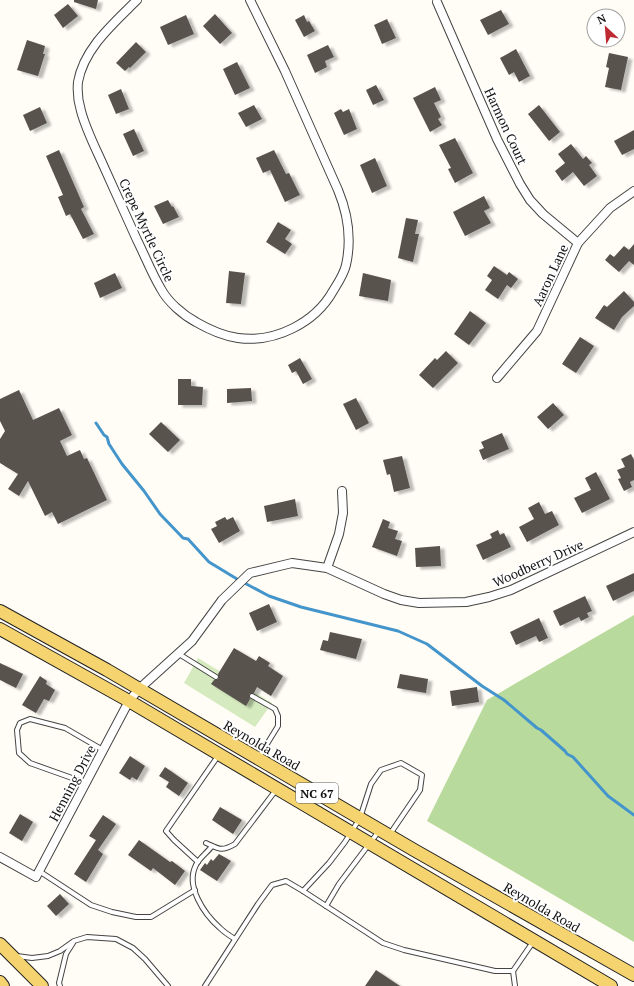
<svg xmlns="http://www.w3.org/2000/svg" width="634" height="986" font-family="'PT Serif',serif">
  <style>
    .green { fill: #d5eabe }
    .forest { fill: #b9da9d }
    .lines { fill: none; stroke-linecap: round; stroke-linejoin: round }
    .stream { stroke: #4395cb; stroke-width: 3 }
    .building { fill: #59524d; filter: url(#shadow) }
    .lane-casing { stroke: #444; stroke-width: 6 }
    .street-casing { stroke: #444; stroke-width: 10 }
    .primary-casing { stroke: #222; stroke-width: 14 }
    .lane { stroke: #fff; stroke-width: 4 }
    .street { stroke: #fff; stroke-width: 8 }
    .primary { stroke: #f5d46f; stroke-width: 12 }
    .labels { text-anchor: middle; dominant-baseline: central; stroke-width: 4; stroke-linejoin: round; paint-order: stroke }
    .shield { fill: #fff; stroke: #585858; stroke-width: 1 }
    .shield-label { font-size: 12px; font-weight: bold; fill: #111 }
    .street-label { font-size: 13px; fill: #111; stroke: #fff }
  </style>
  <defs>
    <filter id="shadow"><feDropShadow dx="4.5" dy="2.5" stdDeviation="1" flood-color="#0004"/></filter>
  </defs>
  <rect width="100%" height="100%" fill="#fffdf5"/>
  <polygon class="green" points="198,658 272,703 255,727 184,683"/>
  <polygon class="forest" points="634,615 634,942 427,821 487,700"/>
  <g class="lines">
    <polyline class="stream" points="96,423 104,435 107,437 109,444 122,464 144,491 160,514 183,538 188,539 209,562 237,579 269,596 301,607 398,631 427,644 482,686 504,700 537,728 541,730 565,751 567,754 573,757 608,796 634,815"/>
  </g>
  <g class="building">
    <polygon points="74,0 98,0 96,9 74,2"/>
    <polygon points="68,4 78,16 63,28 54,15"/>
    <polygon points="501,10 509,24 488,35 480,20"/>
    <polygon points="215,14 232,33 220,44 203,26"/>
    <polygon points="186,15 194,34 168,45 160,27"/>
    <polygon points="304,15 307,22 309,21 315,31 304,37 295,20"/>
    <polygon points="387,19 396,38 382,44 374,25"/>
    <polygon points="27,40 45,46 43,54 45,54 38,76 17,70"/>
    <polygon points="136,42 146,52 130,68 129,67 125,71 116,63"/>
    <polygon points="328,45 334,57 325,61 327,67 315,73 307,55"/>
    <polygon points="516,49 530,76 519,82 514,72 509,75 500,58"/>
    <polygon points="609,53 628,57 621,90 605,87 609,68 606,67"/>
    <polygon points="237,62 250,88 235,95 223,69"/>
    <polygon points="376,85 384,100 373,105 366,90"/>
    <polygon points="435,87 441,100 434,103 441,117 438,119 442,125 430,132 413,98"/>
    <polygon points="121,89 129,109 116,114 108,95"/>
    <polygon points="254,105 262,119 246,127 238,113"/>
    <polygon points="539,105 560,132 549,141 528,114"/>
    <polygon points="40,107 47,123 30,131 23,115"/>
    <polygon points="341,109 343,112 349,109 357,129 344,135 334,113"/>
    <polygon points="134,129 144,151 133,156 123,134"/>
    <polygon points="634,130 634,149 622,155 614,141"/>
    <polygon points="455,138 473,173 455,183 448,169 451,168 439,145"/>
    <polygon points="571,144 583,159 586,156 592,163 589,165 597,176 584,186 573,172 562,181 555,171 565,163 558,154"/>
    <polygon points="59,150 84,207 81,209 94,234 83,239 70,214 66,216 58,197 63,195 46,156"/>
    <polygon points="274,150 286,174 289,173 300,195 285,202 270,170 263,173 256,158"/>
    <polygon points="375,158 387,186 372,193 360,165"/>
    <polygon points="484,196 490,208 484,211 491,223 465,236 453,212"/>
    <polygon points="168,200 172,207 173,206 179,217 163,224 154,206"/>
    <polygon points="406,218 418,220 415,234 419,234 413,262 398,258"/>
    <polygon points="278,222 291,230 285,239 292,244 285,254 266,242"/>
    <polygon points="634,244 634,265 629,261 619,272 605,260 610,254 614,257 624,246 629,250"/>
    <polygon points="494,266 507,275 509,272 518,279 511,288 507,285 498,299 485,290 492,280 487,276"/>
    <polygon points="229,271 245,273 241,304 226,303"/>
    <polygon points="115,273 122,288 100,298 94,283"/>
    <polygon points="363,273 391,280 388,301 359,296"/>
    <polygon points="624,291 634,302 634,306 622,317 614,330 595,318 604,305 607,307"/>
    <polygon points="470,311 486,323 469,345 454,334"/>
    <polygon points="580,337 594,346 576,373 562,364"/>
    <polygon points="446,351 458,363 433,388 419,375 435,358 437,360"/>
    <polygon points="300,358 312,379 303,384 296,371 292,373 288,365"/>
    <polygon points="178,379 191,379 191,386 203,387 202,405 178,405"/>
    <polygon points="251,388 252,401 227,403 227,389"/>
    <polygon points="19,390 33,420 59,408 72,435 60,441 67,456 80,450 84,459 87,458 107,500 58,524 52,512 45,516 28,481 19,496 8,489 18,474 0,463 0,439 5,431 0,421 0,399"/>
    <polygon points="356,398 369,423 356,430 343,404"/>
    <polygon points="553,403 564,415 548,429 537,417"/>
    <polygon points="161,422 180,440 168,452 149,434"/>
    <polygon points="502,433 509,449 483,460 479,450 484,448 481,442"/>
    <polygon points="631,454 634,460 634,480 630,482 632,487 624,491 618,479 621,478 617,470 625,467 621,459"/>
    <polygon points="402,456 410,488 394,492 390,474 387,475 383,460"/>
    <polygon points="596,472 610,499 582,513 574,498 591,490 585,478"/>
    <polygon points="295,499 298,516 267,522 264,506"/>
    <polygon points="539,502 545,514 552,511 559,525 527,542 519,527 534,519 528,508"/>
    <polygon points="225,517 227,520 233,517 240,531 219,543 211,529 217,526 215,522"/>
    <polygon points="383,519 390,522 388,528 398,531 395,539 402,541 397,556 372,547"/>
    <polygon points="498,530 500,535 504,533 511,547 483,560 476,545 492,538 490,534"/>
    <polygon points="440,546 441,566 416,567 415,548"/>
    <polygon points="634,573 634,591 613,601 606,586"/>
    <polygon points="585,596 592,611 587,613 589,617 581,621 579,617 560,626 553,611"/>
    <polygon points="269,604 277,622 257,631 249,613"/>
    <polygon points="539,618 548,638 539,642 536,636 516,645 510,632"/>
    <polygon points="330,632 362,639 356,659 320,650 323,640 328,641"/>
    <polygon points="234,648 256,661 259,656 270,663 268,666 283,676 271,696 257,687 254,693 249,694 249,696 250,699 246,706 211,684 214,680 217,680 219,678 218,674"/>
    <polygon points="0,663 23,674 16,688 0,680"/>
    <polygon points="400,674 428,679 426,693 397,688"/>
    <polygon points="40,676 47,681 46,684 55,690 49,701 44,699 36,713 22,705"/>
    <polygon points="477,687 479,702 452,706 450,691"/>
    <polygon points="130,756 145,766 137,780 132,777 130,780 119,773"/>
    <polygon points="165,767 188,783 179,796 166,787 169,782 159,776"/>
    <polygon points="220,807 242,820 233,834 212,820"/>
    <polygon points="20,814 33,822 22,841 9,833"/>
    <polygon points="103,815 116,824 98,850 103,854 86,882 74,874 96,840 89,836"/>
    <polygon points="139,840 170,862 172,861 185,871 175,885 153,868 151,871 128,855"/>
    <polygon points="219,854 231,861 217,881 200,870 205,863 207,865 211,859 213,861"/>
    <polygon points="60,894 69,904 56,916 47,906"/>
    <polygon points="376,970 400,986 365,986"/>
  </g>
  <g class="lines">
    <defs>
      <g id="lane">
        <polyline points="179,654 216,677"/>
        <polyline points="252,696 275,709 278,716 278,726 259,757"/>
        <polyline points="86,783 30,763 19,753 17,730 20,723 30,719 65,728 103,750"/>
        <path d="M206,843C219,849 221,852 235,844L276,790"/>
        <path d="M212,846C208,852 199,858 196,865C185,886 204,914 220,928C224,932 230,936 235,939"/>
        <polyline points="198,862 174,840 166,831 218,756"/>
        <polyline points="39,871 91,905 112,912 136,917 151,917 195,890"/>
        <polyline points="303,891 329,863 345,842 360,818 371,784 381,770 401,763 422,775 420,790 390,834"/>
        <polyline points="326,906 339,884 379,831"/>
        <polyline points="17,956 32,958 48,956 60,951 74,941 87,937 116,939 133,948 145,959 168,986"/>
        <polyline points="513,971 533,942"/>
        <polyline points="60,986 59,983 66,954 73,943"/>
        <polyline points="205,986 258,904 272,885 286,881 303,891 383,943 404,950 495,971 513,971 515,986"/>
      </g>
      <g id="street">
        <path d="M137,0C114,23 84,48 78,82C77,92 78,101 81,111C86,130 96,149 104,167C115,191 126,216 137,240C145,256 152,274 161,289C168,302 183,315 196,322C208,329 224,336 238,338C275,343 315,323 333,291C338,283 344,274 346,265C352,238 348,214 338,190L285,71L250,0"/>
        <polyline points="437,2 497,139 520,184 530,200 543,214 578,243"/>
        <polyline points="497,378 537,331 578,243 610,208 634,191"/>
        <polyline points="327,568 339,534 343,513 342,491"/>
        <polyline points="0,857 36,877 129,701 139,689 192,641 222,600 250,573 292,563 327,568 384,594 401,600 419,603 466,602 489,597 511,590 634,532"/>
      </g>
      <g id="primary">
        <polyline points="0,611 107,670 414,850 634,975"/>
        <polyline points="0,629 129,701 611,986"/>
        <polyline points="0,944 42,986"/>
        <polyline points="0,982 3,986"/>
      </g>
    </defs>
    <use href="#lane" class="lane-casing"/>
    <use href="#street" class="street-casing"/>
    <use href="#primary" class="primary-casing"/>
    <use href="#lane" class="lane"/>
    <use href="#street" class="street"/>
    <use href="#primary" class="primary"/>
  </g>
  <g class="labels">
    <rect class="shield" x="296" y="783" width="42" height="20" rx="3"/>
    <g class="shield-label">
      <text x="317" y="793">NC 67</text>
    </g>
    <g class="street-label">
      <text transform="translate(506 126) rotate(65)">Harmon Court</text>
      <text transform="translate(147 230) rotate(65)">Crepe Myrtle Circle</text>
      <text transform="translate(550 275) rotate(-65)">Aaron Lane</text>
      <text transform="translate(538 563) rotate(-24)">Woodberry Drive</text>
      <text transform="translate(262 745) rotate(30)">Reynolda Road</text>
      <text transform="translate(72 783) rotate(-62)">Henning Drive</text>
      <text transform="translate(542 907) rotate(30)">Reynolda Road</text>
    </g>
  </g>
  <g transform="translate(606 28) rotate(334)"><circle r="19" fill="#ffffff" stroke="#a0a0a0"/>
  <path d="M0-3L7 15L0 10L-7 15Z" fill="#bf2a32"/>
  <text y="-6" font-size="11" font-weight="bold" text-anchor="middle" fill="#111111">N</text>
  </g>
</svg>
